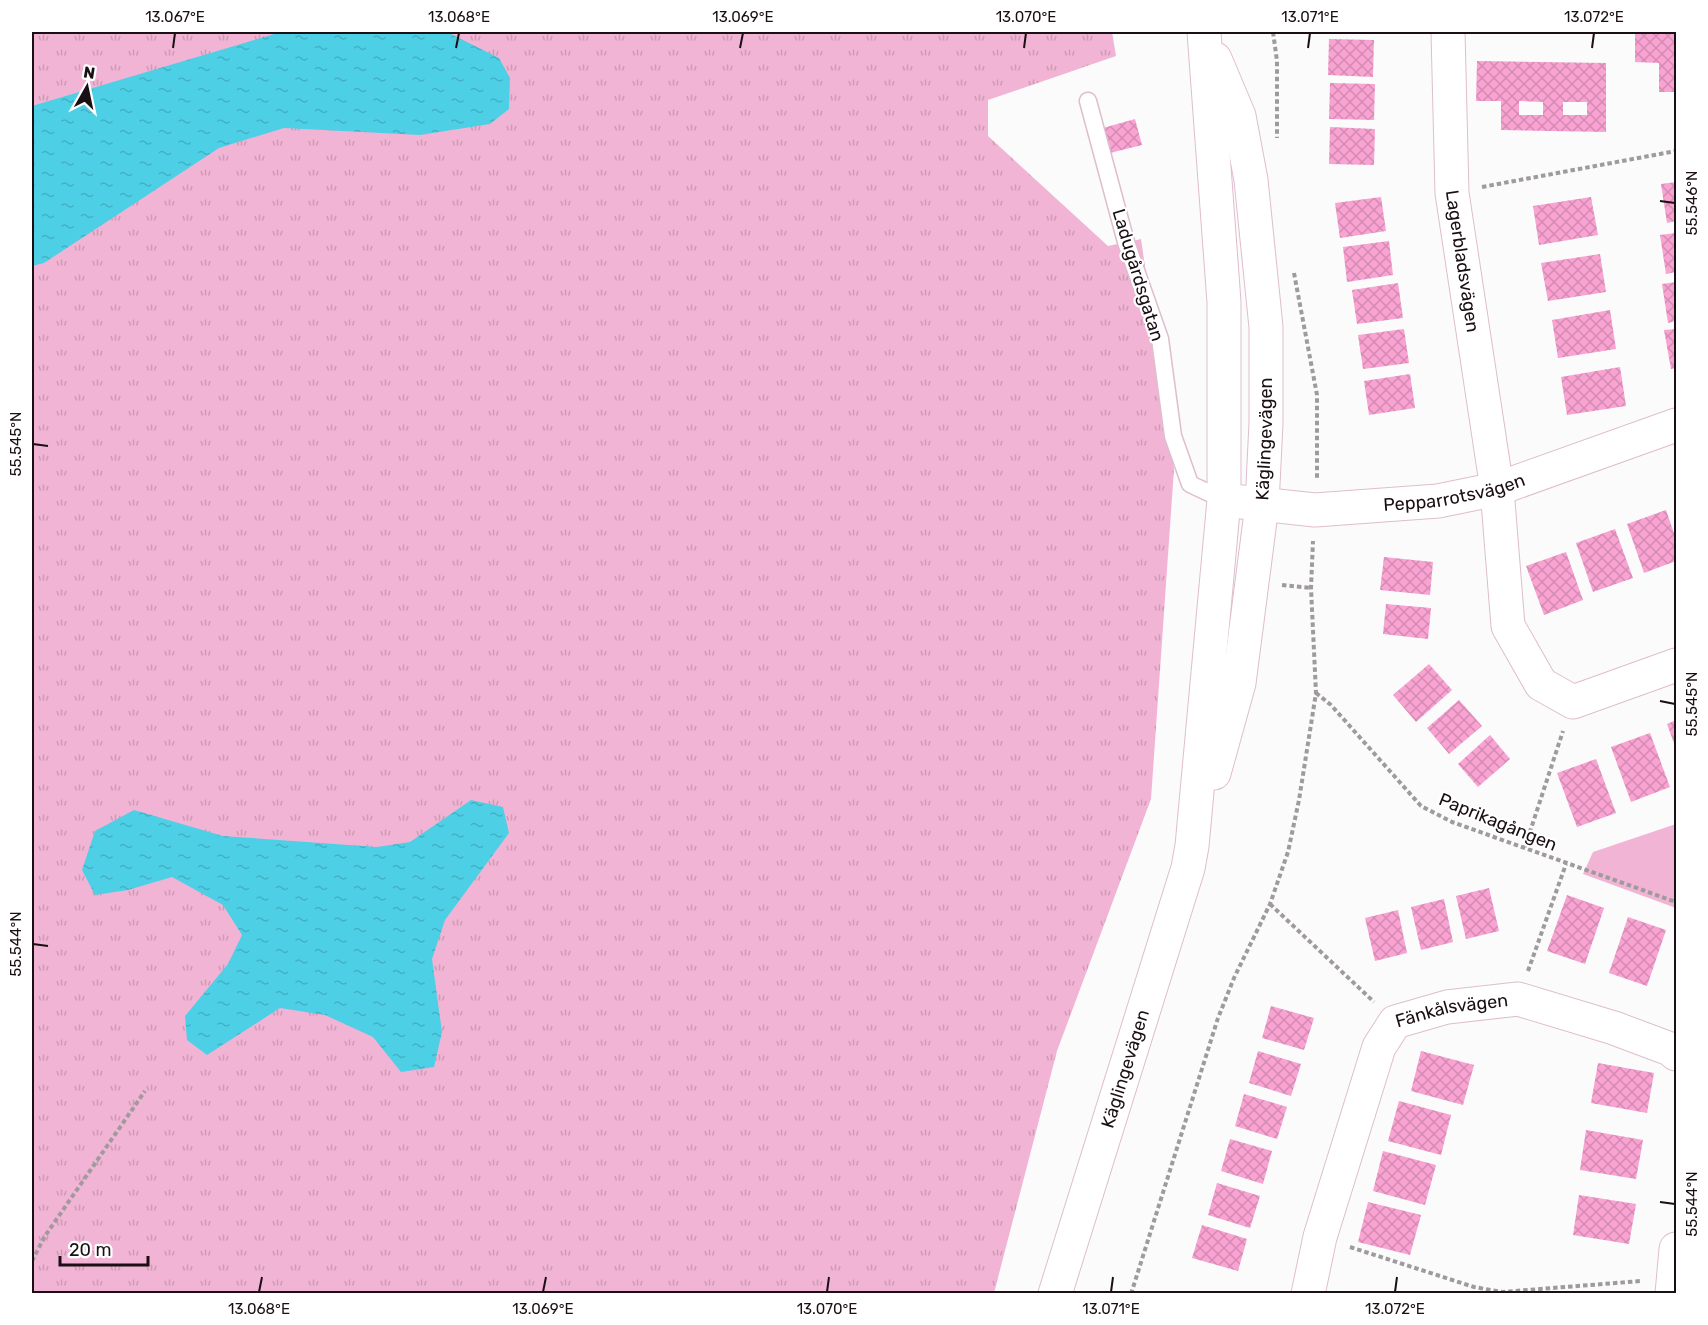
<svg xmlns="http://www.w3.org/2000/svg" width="1708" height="1325" font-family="Rubik,sans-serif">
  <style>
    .grass { fill: url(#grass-tufts) }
    .park { fill: #f2b4d4 }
    .water { fill: url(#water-ripples) }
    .building { fill: url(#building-cross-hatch); fill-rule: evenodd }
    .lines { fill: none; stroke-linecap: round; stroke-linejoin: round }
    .service-casing { stroke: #dfbdce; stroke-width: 19 }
    .minor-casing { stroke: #dfbdce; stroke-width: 35 }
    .secondary-casing { stroke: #dfbdce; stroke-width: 35 }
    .path { stroke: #9f9a9d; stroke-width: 4; stroke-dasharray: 4.5 3; stroke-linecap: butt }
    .service { stroke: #fff; stroke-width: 16 }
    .minor { stroke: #fff; stroke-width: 33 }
    .secondary { stroke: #fff; stroke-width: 33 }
    .ticks { fill: none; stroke: #1a0f15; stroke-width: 2 }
    .labels { text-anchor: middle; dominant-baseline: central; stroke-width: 4.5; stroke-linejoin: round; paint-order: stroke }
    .street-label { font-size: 18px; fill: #1a0f15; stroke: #fff }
    .neatline { fill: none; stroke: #1a0f15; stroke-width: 2 }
    .ticks-label { font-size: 15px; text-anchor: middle; fill: #1a0f15 }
  </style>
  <defs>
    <pattern id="grass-tufts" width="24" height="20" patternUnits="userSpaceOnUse" patternTransform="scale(1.5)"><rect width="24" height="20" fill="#f2b4d4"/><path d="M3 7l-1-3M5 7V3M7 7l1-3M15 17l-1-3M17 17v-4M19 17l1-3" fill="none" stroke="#cf9ab5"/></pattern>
    <pattern id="water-ripples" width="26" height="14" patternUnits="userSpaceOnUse" patternTransform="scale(1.5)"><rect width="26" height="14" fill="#4dcfe6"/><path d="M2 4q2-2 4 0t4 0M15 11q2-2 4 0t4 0" fill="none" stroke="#43b1c4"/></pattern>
    <pattern id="building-cross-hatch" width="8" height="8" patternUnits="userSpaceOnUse" patternTransform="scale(1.5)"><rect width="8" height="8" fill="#f8a3d1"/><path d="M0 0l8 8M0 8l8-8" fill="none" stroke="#d48bb3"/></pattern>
  </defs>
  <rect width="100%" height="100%" fill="#fbfbfb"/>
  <!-- grass -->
  <polygon class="grass" points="32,32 1112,32 1116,56 988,100 988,136 1108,246 1141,239 1174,469 1151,799 1057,1051 994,1293 32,1293"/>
  <!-- park -->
  <polygon class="park" points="1676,824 1676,908 1583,874 1593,852"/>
  <!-- water -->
  <g class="water">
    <polygon points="281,32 447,32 499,58 510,78 509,109 490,124 420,135 284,128 219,148 44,263 32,266 32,106"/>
    <polygon points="471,800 503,807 509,833 445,920 432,959 442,1032 434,1067 401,1072 373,1037 325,1015 280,1008 207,1055 187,1040 185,1016 228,964 242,935 223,905 172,877 128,890 95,895 82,870 95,831 134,810 223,836 377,847 410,842"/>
  </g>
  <!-- building -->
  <g class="building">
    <polygon points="1635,32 1676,32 1676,92 1659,92 1659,63 1635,62"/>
    <polygon points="1329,39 1374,40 1373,77 1328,75"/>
    <path d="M1477 61 1606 63V132L1501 130V101H1476ZM1519 101 1543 102V115H1519ZM1563 102H1587V115H1563Z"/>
    <polygon points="1330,83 1375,84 1374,120 1329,119"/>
    <polygon points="1135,119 1142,145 1110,153 1103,128"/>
    <polygon points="1330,127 1375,129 1374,165 1329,164"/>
    <polygon points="1676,182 1676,221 1667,223 1661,184"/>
    <polygon points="1381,197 1386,231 1340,238 1335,203"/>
    <polygon points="1591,197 1598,235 1539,245 1533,206"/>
    <polygon points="1676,233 1676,272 1666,274 1660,235"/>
    <polygon points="1389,241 1393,275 1347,282 1343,247"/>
    <polygon points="1600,254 1606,292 1548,301 1541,263"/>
    <polygon points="1676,282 1676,321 1668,323 1662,284"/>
    <polygon points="1398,283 1403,318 1357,324 1352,290"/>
    <polygon points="1610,310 1616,349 1558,358 1552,320"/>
    <polygon points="1404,329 1409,363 1363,369 1358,335"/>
    <polygon points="1676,329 1676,368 1671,369 1664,330"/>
    <polygon points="1620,367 1626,406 1567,415 1561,377"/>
    <polygon points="1410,374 1415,408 1369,415 1364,381"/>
    <polygon points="1666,510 1676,539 1676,561 1644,573 1627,524"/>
    <polygon points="1615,529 1633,578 1593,592 1576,543"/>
    <polygon points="1566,552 1583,600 1544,615 1526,566"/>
    <polygon points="1384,557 1433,562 1430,595 1380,590"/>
    <polygon points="1386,604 1431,608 1428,639 1383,634"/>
    <polygon points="1429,664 1452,690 1416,722 1393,695"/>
    <polygon points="1459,700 1482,726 1449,754 1427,728"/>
    <polygon points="1676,720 1676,749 1667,724"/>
    <polygon points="1650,733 1670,787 1631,802 1611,747"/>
    <polygon points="1490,735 1510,759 1478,787 1458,764"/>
    <polygon points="1596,759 1616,813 1577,827 1557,773"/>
    <polygon points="1489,888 1499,931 1466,939 1456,896"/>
    <polygon points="1567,895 1604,908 1585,964 1547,951"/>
    <polygon points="1444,899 1453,942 1421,950 1411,907"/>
    <polygon points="1398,910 1407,953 1375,961 1365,918"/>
    <polygon points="1628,917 1666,930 1647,986 1609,973"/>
    <polygon points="1271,1006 1314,1018 1304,1050 1262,1038"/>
    <polygon points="1258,1051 1301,1064 1291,1096 1249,1083"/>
    <polygon points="1421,1051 1474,1065 1463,1105 1411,1091"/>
    <polygon points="1598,1063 1654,1073 1647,1113 1591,1103"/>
    <polygon points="1244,1094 1287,1107 1277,1139 1235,1126"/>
    <polygon points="1399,1101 1451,1115 1441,1155 1388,1141"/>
    <polygon points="1586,1130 1643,1140 1636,1179 1580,1170"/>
    <polygon points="1230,1139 1272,1151 1263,1184 1221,1171"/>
    <polygon points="1383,1151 1436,1165 1425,1205 1373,1191"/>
    <polygon points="1217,1183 1260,1196 1250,1228 1208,1215"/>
    <polygon points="1579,1195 1636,1204 1629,1244 1573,1235"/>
    <polygon points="1368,1202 1421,1215 1410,1255 1358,1242"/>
    <polygon points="1202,1225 1247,1239 1238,1271 1192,1258"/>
  </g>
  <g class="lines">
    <!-- service casing -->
    <g class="service-casing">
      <polyline id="service" points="1088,101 1126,242 1160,339 1173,436 1190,484 1224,500"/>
    </g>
    <!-- minor casing -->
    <g class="minor-casing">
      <g id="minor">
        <path id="s1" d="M1448 32 1452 193 1497 489 1508 626 1541 684 1573 702 1676 665"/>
        <path id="s2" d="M1224 500 1315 510 1438 501 1497 489 1676 425"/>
        <path id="s3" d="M1308 1294 1320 1237 1379 1047 1395 1022 1447 1007 1518 999 1614 1028 1670 1049 1676 1054"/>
        <polyline points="1672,1294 1676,1249"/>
      </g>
    </g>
    <!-- secondary casing -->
    <g class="secondary-casing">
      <g id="secondary">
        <path id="s4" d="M1214 773 1239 683 1262 505 1266 423V327L1251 180 1239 116 1215 59"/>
        <path id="s5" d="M1055 1294 1188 868 1192 846 1224 500V302L1204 32"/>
      </g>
    </g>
    <!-- path -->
    <g class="path">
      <polyline points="1273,32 1277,61 1277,138"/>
      <polyline points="1482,187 1676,151"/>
      <polyline points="1294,273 1317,395 1317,480"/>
      <polyline points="1282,585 1311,588"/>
      <polyline points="1316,693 1331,705 1421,806 1452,822 1676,902"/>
      <polyline points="1525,847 1563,731"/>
      <polyline points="1270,904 1374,1002"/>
      <polyline points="1528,971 1566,864"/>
      <polyline points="1350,1247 1474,1287 1502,1292 1641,1281"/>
      <polyline points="32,1261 45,1236 145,1091"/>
      <polyline points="1131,1294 1218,1018 1234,978 1270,904 1288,852 1299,800 1316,693 1311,588 1313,541"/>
    </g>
    <!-- service -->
    <use href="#service" class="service"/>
    <!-- minor -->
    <use href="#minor" class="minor"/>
    <!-- secondary -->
    <use href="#secondary" class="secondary"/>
  </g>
  <!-- ticks -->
  <path class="ticks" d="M173 48 175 33M456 48 459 33M740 48 743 33M1024 48 1026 33M1308 48 1310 33M1592 48 1594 33M1660 201 1675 203M33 444 48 446M1660 701 1675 704M33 944 48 946M1660 1202 1675 1204M259 1292 262 1277M543 1292 546 1277M827 1292 829 1277M1111 1292 1113 1277M1395 1292 1397 1277"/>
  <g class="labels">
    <!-- street labels -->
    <g class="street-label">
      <text stroke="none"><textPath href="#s1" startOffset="230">Lagerbladsvägen</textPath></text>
      <text transform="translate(1138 275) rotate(73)">Ladugårdsgatan</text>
      <text stroke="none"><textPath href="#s4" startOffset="339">Käglingevägen</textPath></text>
      <text stroke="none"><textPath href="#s2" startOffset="232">Pepparrotsvägen</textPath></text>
      <text transform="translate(1498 822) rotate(22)">Paprikagången</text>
      <text stroke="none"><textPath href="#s3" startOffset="345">Fänkålsvägen</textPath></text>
      <text stroke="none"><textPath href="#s5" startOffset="236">Käglingevägen</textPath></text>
    </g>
  </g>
  <!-- border -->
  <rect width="1708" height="1325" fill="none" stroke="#ffffff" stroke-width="66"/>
  <!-- north arrow -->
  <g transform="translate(87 87) rotate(9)" stroke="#ffffff" stroke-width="4.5" paint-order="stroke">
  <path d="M0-4.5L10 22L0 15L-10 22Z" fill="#1a0f15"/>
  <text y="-9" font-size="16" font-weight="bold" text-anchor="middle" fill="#1a0f15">N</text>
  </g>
  <!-- scale -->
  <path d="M60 1256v9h88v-9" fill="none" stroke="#1a0f15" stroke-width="3"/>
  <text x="69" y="1256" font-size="18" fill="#1a0f15" stroke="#ffffff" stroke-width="4.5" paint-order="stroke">20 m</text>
  <rect x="33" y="33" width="1642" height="1259" class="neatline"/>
  <g class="ticks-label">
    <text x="175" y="22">13.067°E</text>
    <text x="459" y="22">13.068°E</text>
    <text x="743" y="22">13.069°E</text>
    <text x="1026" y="22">13.070°E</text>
    <text x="1310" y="22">13.071°E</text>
    <text x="1594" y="22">13.072°E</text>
    <text transform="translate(1692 203) rotate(-90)" y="5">55.546°N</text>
    <text transform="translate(16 444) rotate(-90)" y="5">55.545°N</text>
    <text transform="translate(1692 704) rotate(-90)" y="5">55.545°N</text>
    <text transform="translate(16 944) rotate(-90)" y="5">55.544°N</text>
    <text transform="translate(1692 1204) rotate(-90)" y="5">55.544°N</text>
    <text x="259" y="1314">13.068°E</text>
    <text x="543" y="1314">13.069°E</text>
    <text x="827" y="1314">13.070°E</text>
    <text x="1111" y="1314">13.071°E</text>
    <text x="1395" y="1314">13.072°E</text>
  </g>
</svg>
